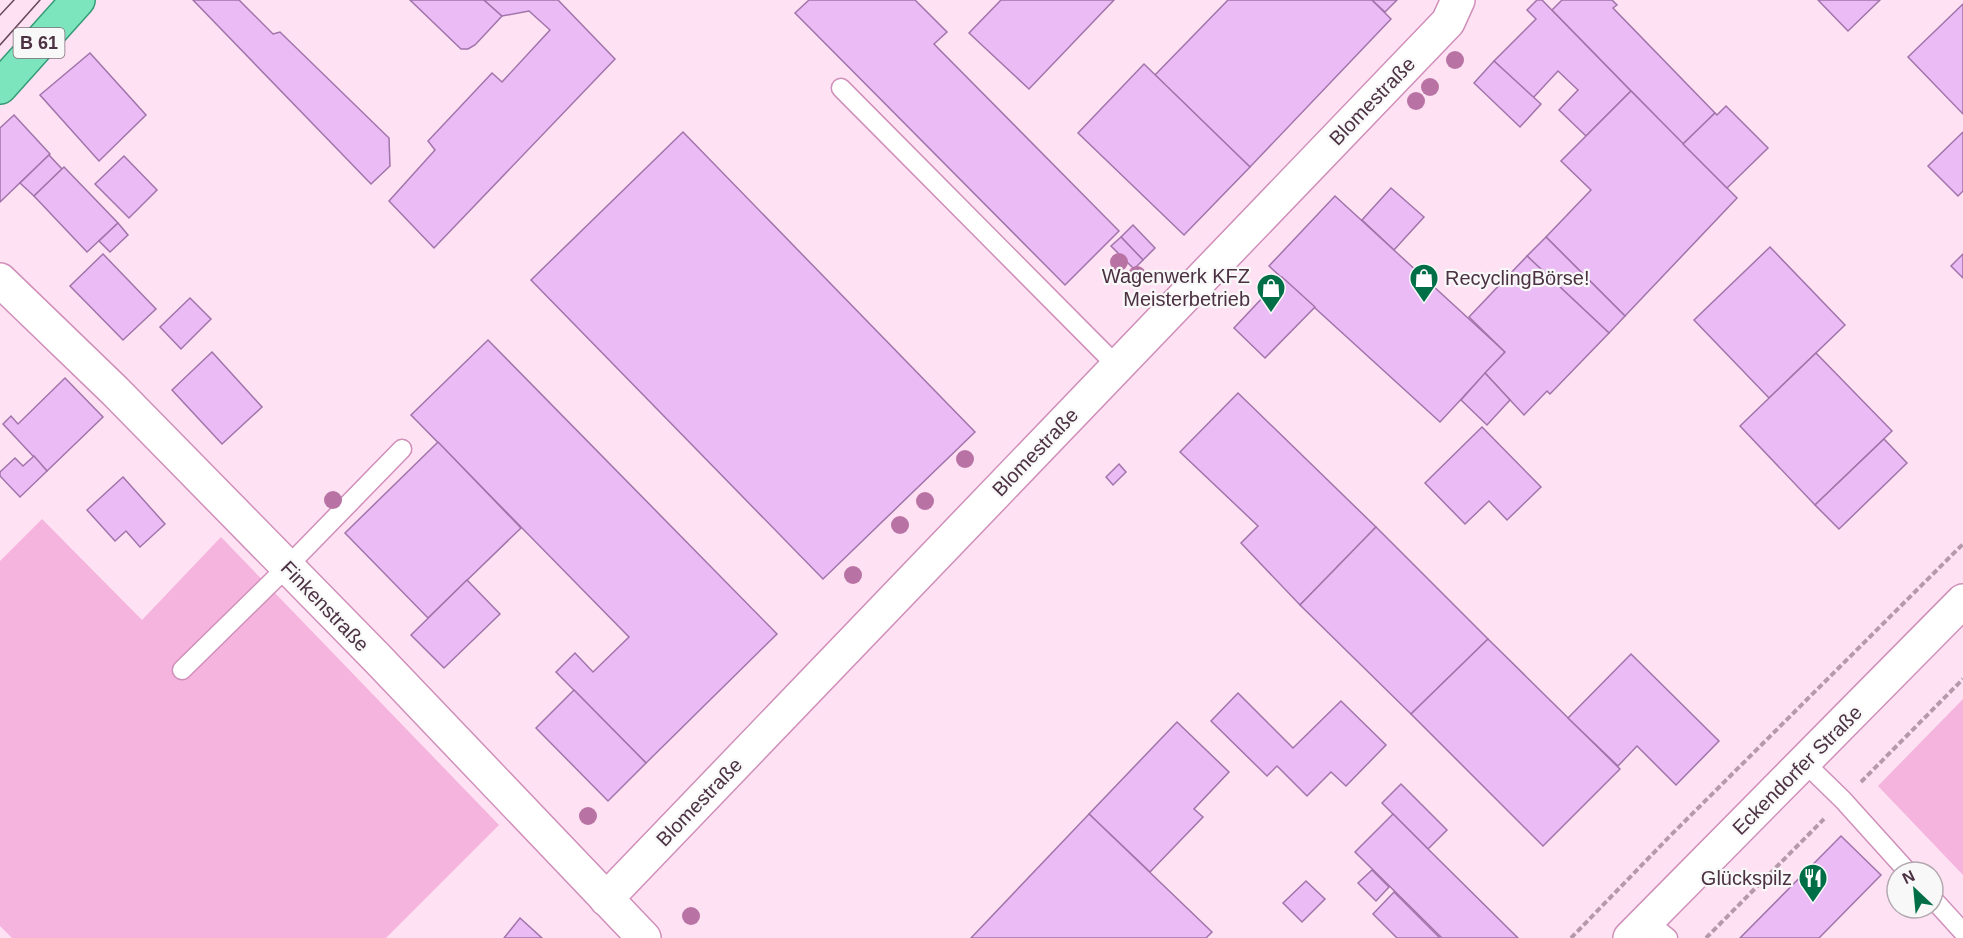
<svg xmlns="http://www.w3.org/2000/svg" width="1963" height="938" font-family="Helvetica,sans-serif">
  <style>
    .green { fill: #f4b4dd }
    .building { fill: #ebbbf5; stroke: #a174aa; stroke-width: 1.5 }
    .lines { fill: none; stroke-linecap: round; stroke-linejoin: round }
    .lane-casing { stroke: #d08fb9; stroke-width: 21 }
    .street-casing { stroke: #d08fb9; stroke-width: 36 }
    .secondary-casing { stroke: #d08fb9; stroke-width: 36 }
    .primary-casing { stroke: #349b76; stroke-width: 36 }
    .path { stroke: #b59aab; stroke-width: 4; stroke-dasharray: 6 3; stroke-linecap: butt }
    .lane { stroke: #fff; stroke-width: 18 }
    .street { stroke: #fff; stroke-width: 33 }
    .secondary { stroke: #fff; stroke-width: 33 }
    .primary { stroke: #7de5bd; stroke-width: 33 }
    .tram { stroke: #65495b; stroke-width: 1.5 }
    .tree { fill: #b873a4 }
    .labels { text-anchor: middle; dominant-baseline: central; stroke-width: 4.5; stroke-linejoin: round; paint-order: stroke }
    .shield { fill: #f8f8f8; stroke: #806d79; stroke-width: 1.5 }
    .shield-label { font-size: 18px; font-weight: bold; fill: #4c3143 }
    .street-label { font-size: 20px; fill: #4c3143; stroke: #f8f8f8 }
    .poi-label { font-size: 20px; fill: #4c3143; stroke: #f8f8f8; text-anchor: end }
  </style>
  <rect width="100%" height="100%" fill="#fee2f3"/>
  <!-- green -->
  <g class="green">
    <polygon points="42,519 142,620 221,537 499,825 386,938 12,938 0,926 0,561"/>
    <polygon points="1963,699 1963,875 1878,786"/>
  </g>
  <!-- building -->
  <g class="building">
    <polygon points="193,0 239,0 273,34 280,32 389,138 390,166 371,184"/>
    <polygon points="410,0 484,0 502,16 475,45 468,49 461,49"/>
    <polygon points="484,0 558,0 615,59 434,248 389,201 435,150 428,141 492,73 502,82 550,30 529,11 502,16"/>
    <polygon points="809,0 915,0 947,32 934,44 1119,231 1065,285 795,13"/>
    <polygon points="1001,0 1114,0 1029,89 969,33"/>
    <polygon points="1228,0 1372,0 1391,19 1250,167 1155,75"/>
    <polygon points="1372,0 1397,0 1385,12"/>
    <polygon points="1537,0 1542,0 1631,91 1586,136 1559,110 1578,90 1558,71 1533,98 1494,61 1536,19 1527,10"/>
    <polygon points="1562,0 1612,0 1617,5 1613,8 1715,113 1683,144 1552,10"/>
    <polygon points="1818,0 1880,0 1848,31"/>
    <polygon points="1963,4 1963,114 1908,57"/>
    <polygon points="90,53 146,115 99,161 40,95"/>
    <polygon points="1494,61 1541,104 1520,127 1474,83"/>
    <polygon points="1144,64 1250,167 1184,235 1078,133"/>
    <polygon points="1631,91 1737,198 1625,316 1546,237 1591,190 1561,161"/>
    <polygon points="1726,106 1768,148 1727,188 1683,144 1715,113 1717,115"/>
    <polygon points="14,115 50,154 0,202 0,128"/>
    <polygon points="683,132 975,432 823,579 531,280"/>
    <polygon points="1963,132 1963,191 1958,196 1928,166"/>
    <polygon points="49,155 62,169 34,196 20,183"/>
    <polygon points="124,156 157,190 129,218 95,184"/>
    <polygon points="64,167 118,223 87,252 34,196"/>
    <polygon points="1391,188 1424,217 1394,250 1362,220"/>
    <polygon points="1335,196 1505,352 1440,422 1269,266"/>
    <polygon points="118,223 128,235 110,252 99,241"/>
    <polygon points="1133,225 1155,248 1143,260 1121,237"/>
    <polygon points="1121,237 1143,260 1134,269 1111,246"/>
    <polygon points="1546,237 1625,316 1609,333 1527,256"/>
    <polygon points="1770,247 1845,325 1769,398 1694,320"/>
    <polygon points="103,254 156,309 123,340 70,286"/>
    <polygon points="1963,254 1963,278 1951,266"/>
    <polygon points="1527,256 1609,333 1550,394 1547,391 1524,415 1485,373 1505,352 1469,317"/>
    <polygon points="1282,277 1315,307 1265,358 1234,328"/>
    <polygon points="190,298 211,319 181,349 160,327"/>
    <polygon points="488,340 777,634 646,763 556,672 575,653 593,672 629,637 411,415"/>
    <polygon points="212,352 262,407 222,444 172,390"/>
    <polygon points="1816,353 1892,431 1815,505 1740,426"/>
    <polygon points="1485,373 1510,400 1487,425 1461,400"/>
    <polygon points="65,378 103,417 47,471 3,424 11,416 18,424"/>
    <polygon points="1238,393 1376,527 1300,605 1241,543 1258,526 1180,452"/>
    <polygon points="1482,427 1541,487 1507,520 1489,501 1465,524 1425,483"/>
    <polygon points="1884,439 1907,463 1839,529 1815,505"/>
    <polygon points="438,442 521,528 428,618 345,533"/>
    <polygon points="34,456 47,471 20,497 0,476 0,472 15,458 23,466"/>
    <polygon points="1119,464 1126,472 1113,485 1106,477"/>
    <polygon points="123,477 165,524 140,547 126,531 115,541 87,510"/>
    <polygon points="1376,527 1488,639 1411,714 1300,605"/>
    <polygon points="467,580 500,614 444,668 411,635"/>
    <polygon points="1488,639 1620,769 1543,846 1411,714"/>
    <polygon points="1631,654 1719,741 1676,785 1637,746 1618,766 1568,718"/>
    <polygon points="574,690 646,763 608,801 536,728"/>
    <polygon points="1238,693 1293,748 1341,701 1386,745 1346,786 1331,772 1307,796 1277,766 1267,776 1211,721"/>
    <polygon points="1177,722 1229,772 1194,809 1203,817 1150,872 1089,814"/>
    <polygon points="1401,784 1447,830 1428,849 1382,803"/>
    <polygon points="1089,814 1212,932 1206,938 971,938"/>
    <polygon points="1393,814 1428,849 1518,938 1442,938 1355,852"/>
    <polygon points="1841,836 1881,875 1819,938 1740,938"/>
    <polygon points="1372,870 1389,887 1376,901 1358,883"/>
    <polygon points="1306,881 1325,899 1302,922 1283,903"/>
    <polygon points="1394,892 1440,938 1397,938 1373,914"/>
    <polygon points="520,918 542,938 504,938"/>
  </g>
  <g class="lines">
    <!-- lane casing -->
    <g class="lane-casing">
      <g id="lane">
        <polyline points="841,88 1117,366"/>
        <polyline points="182,670 287,567 402,449"/>
        <polyline points="1804,762 1843,800 1908,872"/>
        <polyline points="1933,899 1963,932"/>
        <polyline points="1647,921 1668,938"/>
      </g>
    </g>
    <!-- street casing -->
    <g class="street-casing">
      <g id="street">
        <polyline points="0,280 115,391 377,658 644,938"/>
        <polyline points="606,899 1448,22 1458,0"/>
      </g>
    </g>
    <!-- secondary casing -->
    <g class="secondary-casing">
      <polyline id="secondary" points="1630,938 1963,601"/>
    </g>
    <!-- primary casing -->
    <g class="primary-casing">
      <polyline id="primary" points="0,87 78,0"/>
    </g>
    <!-- path -->
    <g class="path">
      <polyline points="1861,782 1963,679"/>
      <polyline points="1571,938 1670,836 1963,544"/>
      <polyline points="1706,938 1824,819"/>
    </g>
    <!-- lane -->
    <use href="#lane" class="lane"/>
    <!-- street -->
    <use href="#street" class="street"/>
    <!-- secondary -->
    <use href="#secondary" class="secondary"/>
    <!-- primary -->
    <use href="#primary" class="primary"/>
    <!-- tram -->
    <g class="tram">
      <polyline points="0,15 14,0"/>
      <polyline points="0,45 40,0"/>
    </g>
  </g>
  <!-- trees -->
  <g class="tree">
    <circle cx="1455" cy="60" r="9"/>
    <circle cx="1430" cy="87" r="9"/>
    <circle cx="1416" cy="101" r="9"/>
    <circle cx="1119" cy="262" r="9"/>
    <circle cx="1137" cy="275" r="9"/>
    <circle cx="965" cy="459" r="9"/>
    <circle cx="333" cy="500" r="9"/>
    <circle cx="925" cy="501" r="9"/>
    <circle cx="900" cy="525" r="9"/>
    <circle cx="853" cy="575" r="9"/>
    <circle cx="588" cy="816" r="9"/>
    <circle cx="691" cy="916" r="9"/>
  </g>
  <!-- icons -->
  <defs>
    <g id="shop-pin" transform="scale(1.5)"><path d="M0 17L-7.5 6A9.5 9.5 0 1 1 7.5 6Z" fill="#006f48" stroke="#f8f8f8"/><path d="M-5-2.5h2.3a2.7 3.5 0 0 1 5.4 0H5L5.5 6h-11ZM-1.5-2.5h3a1.5 2.3 0 0 0-3 0Z" fill="#fff"/></g>
    <g id="restaurant-pin" transform="scale(1.5)"><path d="M0 17L-7.5 6A9.5 9.5 0 1 1 7.5 6Z" fill="#006f48" stroke="#f8f8f8"/><path d="M-5-6h1v4h1v-4h1v4h1v-4h1v5L-1.5 .5V6h-2V.5L-5-1ZM5-6V6H3V1.5H1.5Q1.5-4 5-6Z" fill="#fff"/></g>
  </defs>
  <g fill-rule="evenodd">
    <use href="#shop-pin" x="1424" y="278"/>
    <use href="#shop-pin" x="1271" y="288"/>
    <use href="#restaurant-pin" x="1813" y="878"/>
  </g>
  <g class="labels">
    <!-- shield labels -->
    <rect class="shield" x="13.5" y="28" width="51" height="30" rx="4.5"/>
    <g class="shield-label">
      <text x="39" y="43">B 61</text>
    </g>
    <!-- street labels -->
    <g class="street-label">
      <text transform="translate(1372 101) rotate(-46)">Blomestraße</text>
      <text transform="translate(1035 452) rotate(-46)">Blomestraße</text>
      <text transform="translate(325 606) rotate(46)">Finkenstraße</text>
      <text transform="translate(1797 770) rotate(-45)">Eckendorfer Straße</text>
      <text transform="translate(699 802) rotate(-46)">Blomestraße</text>
    </g>
    <!-- poi labels -->
    <g class="poi-label">
      <text x="1250" y="276">Wagenwerk KFZ<tspan x="1250" dy="23">Meisterbetrieb</tspan></text>
      <text x="1445" y="278" text-anchor="start">RecyclingBörse!</text>
      <text x="1792" y="878">Glückspilz</text>
    </g>
  </g>
  <!-- north arrow -->
  <g transform="translate(1915 890) rotate(334)"><circle r="28" fill="#f8f8f8" stroke="#b3a8b0" stroke-width="1.5"/>
  <path d="M0-4.5L10 22L0 15L-10 22Z" fill="#006f48"/>
  <text y="-9" font-size="16" font-weight="bold" text-anchor="middle" fill="#4c3143">N</text>
  </g>
</svg>
